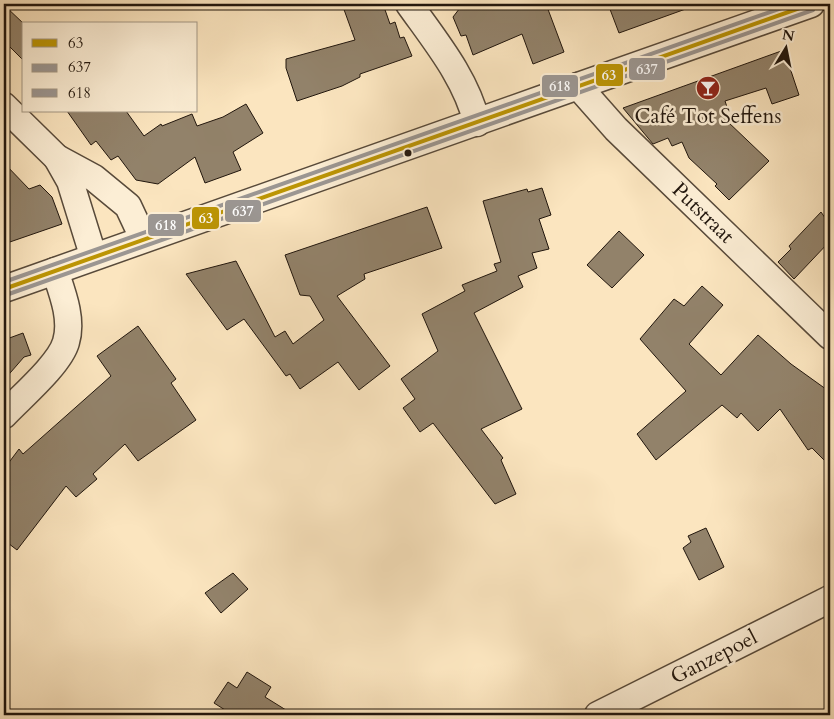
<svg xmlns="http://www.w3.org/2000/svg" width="834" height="719" font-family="Cardo,serif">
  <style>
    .building { fill: #92826a; stroke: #21160d }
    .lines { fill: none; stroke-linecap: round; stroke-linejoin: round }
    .minor-casing { stroke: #584a3a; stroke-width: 29 }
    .minor { stroke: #fceed5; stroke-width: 26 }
    .bus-1-casing { stroke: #fceed5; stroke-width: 8 }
    .bus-2-casing { stroke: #fceed5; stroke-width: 8 }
    .bus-3-casing { stroke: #fceed5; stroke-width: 8 }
    .bus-1 { stroke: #bc9504; stroke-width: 4 }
    .bus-2 { stroke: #9b9692; stroke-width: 4 }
    .bus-3 { stroke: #9b9692; stroke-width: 4 }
    .bus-dot { fill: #21160d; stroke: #fceed5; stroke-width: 2 }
    .labels { text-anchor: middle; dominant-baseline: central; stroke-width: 5; stroke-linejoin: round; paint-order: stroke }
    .poi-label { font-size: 21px; fill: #21160d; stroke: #fceed5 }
    .street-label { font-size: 21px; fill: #21160d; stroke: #fceed5 }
    .line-badge { stroke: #fceed5; stroke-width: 2 }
    .badge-label { font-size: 14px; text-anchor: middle; font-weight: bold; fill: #fff }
  </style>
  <rect width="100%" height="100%" fill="#fbe5bf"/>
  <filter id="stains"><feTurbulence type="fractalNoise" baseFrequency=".004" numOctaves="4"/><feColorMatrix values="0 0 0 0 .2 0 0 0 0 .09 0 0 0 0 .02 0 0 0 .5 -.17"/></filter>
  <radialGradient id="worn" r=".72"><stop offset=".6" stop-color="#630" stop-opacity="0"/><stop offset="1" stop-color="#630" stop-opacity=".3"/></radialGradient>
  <!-- building -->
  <g class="building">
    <polygon points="342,4 383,4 390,24 395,22 400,38 404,37 412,56 360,74 360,77 342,86 297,101 286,68 286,59 355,40"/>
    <polygon points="463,4 546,4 564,52 533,64 522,34 473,55 466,35 461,36 453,17"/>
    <polygon points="608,4 693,4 694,6 619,33"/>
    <polygon points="4,5 24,24 24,61 4,41"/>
    <polygon points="784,50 799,95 772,104 766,88 725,101 731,119 727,121 769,161 729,200 715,186 717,184 689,158 682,142 672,146 668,138 653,144 623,108"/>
    <polygon points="246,104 263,133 233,152 241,170 205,183 195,157 158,184 136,180 118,156 111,160 96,141 91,145 67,111 126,111 144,136 161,124 162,126 192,114 197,126 223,117"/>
    <polygon points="4,163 29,189 40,185 52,197 62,224 4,244"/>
    <polygon points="542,188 551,215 539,219 549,249 532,253 537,268 518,276 523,287 474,313 522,409 481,429 503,458 501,460 516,494 495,504 433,423 420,432 403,408 415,399 401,379 438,351 422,314 465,291 462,285 497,271 494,264 501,262 483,201 527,189 528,192"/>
    <polygon points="427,207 442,248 364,274 365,279 337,296 390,366 359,390 338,362 300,389 290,374 286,376 244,319 227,330 186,274 236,261 275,337 285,331 293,344 324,320 310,296 300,295 285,255"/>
    <polygon points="821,212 830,225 830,241 794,279 778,262 791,249 789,246"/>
    <polygon points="619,231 644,255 612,288 587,265"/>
    <polygon points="702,286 723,305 689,344 721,375 758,335 791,364 830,392 830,466 812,448 808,450 780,409 758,431 741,413 737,418 722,405 656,460 637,434 686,391 640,339 674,299 684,306"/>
    <polygon points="138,326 176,379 171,383 196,420 138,461 125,444 93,474 97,479 76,497 66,486 17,550 4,540 4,469 19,449 23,454 111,376 97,356"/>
    <polygon points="23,333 31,355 24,357 4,380 4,340"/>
    <polygon points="706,528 724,567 699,580 683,548 691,542 688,536"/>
    <polygon points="233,573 248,589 221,613 205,593"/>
    <polygon points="247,672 271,687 265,697 294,715 233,715 214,703 228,682 237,688"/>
  </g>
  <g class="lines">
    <!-- minor casing -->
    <g class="minor-casing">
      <g id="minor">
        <path d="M409 4C436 42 466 78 477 123"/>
        <polyline points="578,86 616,129 830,336"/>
        <polyline points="4,106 57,158 94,178 128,206 143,238"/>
        <polyline points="57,158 70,181 93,255"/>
        <path d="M4 289C273 193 542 99 811 4"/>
        <path d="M4 415C21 397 60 364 66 342 73 319 62 292 55 271"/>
        <polyline points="598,715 830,599"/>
      </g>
    </g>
    <!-- minor -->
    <use href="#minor" class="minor"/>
    <!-- bus-1 casing -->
    <g class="bus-1-casing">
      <polyline id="bus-1" points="4,289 811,4"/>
    </g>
    <!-- bus-2 casing -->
    <g class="bus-2-casing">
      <polyline id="bus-2" points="6,295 813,10"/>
    </g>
    <!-- bus-3 casing -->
    <g class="bus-3-casing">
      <polyline id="bus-3" points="4,282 793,4"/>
    </g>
    <!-- bus-1 -->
    <use href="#bus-1" class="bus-1"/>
    <!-- bus-2 -->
    <use href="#bus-2" class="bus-2"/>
    <!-- bus-3 -->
    <use href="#bus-3" class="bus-3"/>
  </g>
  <!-- icons -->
  <defs>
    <g id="bar-disc" transform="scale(1.25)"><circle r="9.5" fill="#8f2418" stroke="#fceed5"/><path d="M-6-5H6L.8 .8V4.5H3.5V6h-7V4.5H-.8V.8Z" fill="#fff"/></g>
  </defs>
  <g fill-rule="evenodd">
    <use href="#bar-disc" x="708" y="88"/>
  </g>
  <!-- markers -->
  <circle class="bus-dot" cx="408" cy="153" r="4.5"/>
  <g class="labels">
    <!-- poi labels -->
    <g class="poi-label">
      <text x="708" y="116">Café Tot Seffens</text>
    </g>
    <!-- street labels -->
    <g class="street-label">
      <text transform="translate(703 213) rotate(44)">Putstraat</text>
      <text transform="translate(714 657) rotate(-27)">Ganzepoel</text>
    </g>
  </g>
  <g class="line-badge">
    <rect x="628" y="57" width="38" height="24" rx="5" fill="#9b9692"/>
    <rect x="595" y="63" width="29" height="24" rx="5" fill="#bc9504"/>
    <rect x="541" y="74" width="38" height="24" rx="5" fill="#9b9692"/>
    <rect x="224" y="199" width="38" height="24" rx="5" fill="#9b9692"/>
    <rect x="191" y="206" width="29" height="24" rx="5" fill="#bc9504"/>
    <rect x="147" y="213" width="38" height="24" rx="5" fill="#9b9692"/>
  </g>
  <g class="badge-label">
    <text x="647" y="74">637</text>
    <text x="609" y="80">63</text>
    <text x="560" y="91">618</text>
    <text x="243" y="216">637</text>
    <text x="206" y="223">63</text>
    <text x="166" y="230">618</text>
  </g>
  <!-- margin -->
  <rect width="834" height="719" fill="none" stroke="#fbe5bf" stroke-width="20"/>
  <rect x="5" y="5" width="824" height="709" fill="none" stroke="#21160d" stroke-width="2.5"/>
  <rect x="10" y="10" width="814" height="699" fill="none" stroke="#21160d"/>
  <!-- legend -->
  <rect x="22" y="22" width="175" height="90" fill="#fceed5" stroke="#a49885"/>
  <rect x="32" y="39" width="25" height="8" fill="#bc9504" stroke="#a49885"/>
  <text x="68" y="48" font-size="15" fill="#21160d">63</text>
  <rect x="32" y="64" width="25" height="8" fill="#9b9692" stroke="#a49885"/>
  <text x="68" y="72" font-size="15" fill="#21160d">637</text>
  <rect x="32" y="89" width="25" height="8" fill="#9b9692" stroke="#a49885"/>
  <text x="68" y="98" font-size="15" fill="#21160d">618</text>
  <!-- north arrow -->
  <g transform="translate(786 48) rotate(10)" stroke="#fceed5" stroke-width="4" paint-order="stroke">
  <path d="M0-4L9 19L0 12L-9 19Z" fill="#21160d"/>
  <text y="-8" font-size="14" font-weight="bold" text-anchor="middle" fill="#21160d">N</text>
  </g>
  <rect width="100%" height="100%" filter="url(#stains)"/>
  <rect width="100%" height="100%" fill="url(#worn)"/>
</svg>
